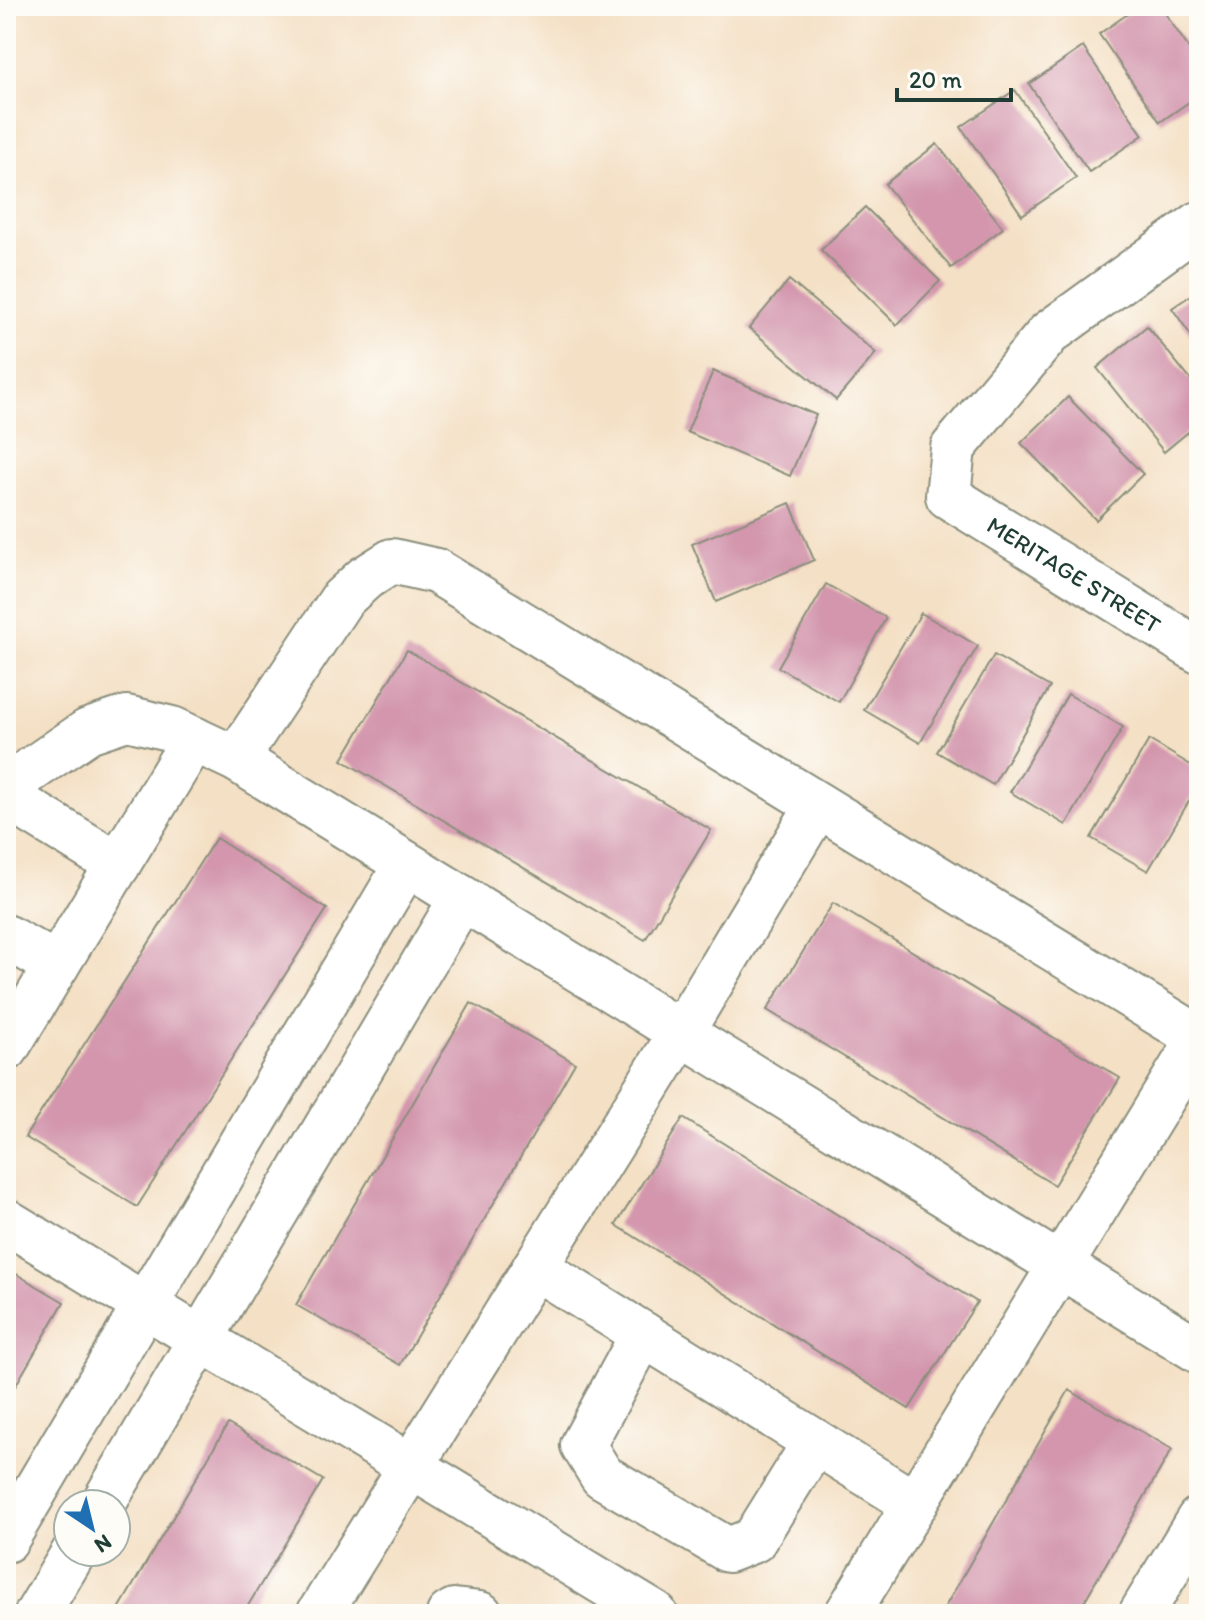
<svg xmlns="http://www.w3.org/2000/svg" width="1205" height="1620" font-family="Itim,sans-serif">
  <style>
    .building { fill: #d396ad }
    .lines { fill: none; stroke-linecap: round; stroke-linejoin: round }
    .minor-casing { stroke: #8a8e7c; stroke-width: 48 }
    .minor { stroke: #fff; stroke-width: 44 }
    .labels { text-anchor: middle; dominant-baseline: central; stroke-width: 6; stroke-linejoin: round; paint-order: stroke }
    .street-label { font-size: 24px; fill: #1f3d34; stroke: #fdfcf7 }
  </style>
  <rect width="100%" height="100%" fill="#fdfcf7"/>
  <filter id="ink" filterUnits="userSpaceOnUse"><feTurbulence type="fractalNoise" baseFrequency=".0125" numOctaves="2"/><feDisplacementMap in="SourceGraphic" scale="16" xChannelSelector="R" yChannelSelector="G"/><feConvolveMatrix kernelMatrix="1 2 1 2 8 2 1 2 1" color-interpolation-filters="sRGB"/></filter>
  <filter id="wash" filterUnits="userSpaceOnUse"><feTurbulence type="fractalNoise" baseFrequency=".006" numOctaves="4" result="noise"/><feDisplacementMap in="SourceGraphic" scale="32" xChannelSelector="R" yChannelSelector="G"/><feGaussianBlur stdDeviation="1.8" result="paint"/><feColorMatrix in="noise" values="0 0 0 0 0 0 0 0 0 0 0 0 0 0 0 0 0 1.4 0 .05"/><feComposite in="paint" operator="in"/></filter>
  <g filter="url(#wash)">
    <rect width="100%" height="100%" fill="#f4e0c5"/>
    <g id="blocks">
      <!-- building -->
      <g class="building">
        <polygon points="1139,6 1160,6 1199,63 1199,95 1160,122 1099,34"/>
        <polygon points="1083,47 1143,135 1089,172 1029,84"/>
        <polygon points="1015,90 1076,178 1022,215 961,127"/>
        <polygon points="937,144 1003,228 951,268 885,184"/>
        <polygon points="865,207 940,281 897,325 821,250"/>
        <polygon points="789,280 876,353 836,400 749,328"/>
        <polygon points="1199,290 1199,347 1172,308"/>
        <polygon points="1147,326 1199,390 1199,423 1164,452 1097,368"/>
        <polygon points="713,371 816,415 790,476 687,432"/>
        <polygon points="1068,397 1143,474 1096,520 1021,443"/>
        <polygon points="790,503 814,560 716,602 692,544"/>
        <polygon points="826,584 886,618 839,702 778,667"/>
        <polygon points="921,613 978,646 920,743 864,710"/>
        <polygon points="407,650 711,830 645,940 342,760"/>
        <polygon points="994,655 1050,687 993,785 937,752"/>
        <polygon points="1068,694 1123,727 1066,825 1010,792"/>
        <polygon points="1149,740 1199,770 1199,784 1148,871 1091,838"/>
        <polygon points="216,838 327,909 137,1207 25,1137"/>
        <polygon points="833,903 1120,1078 1054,1185 767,1010"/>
        <polygon points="471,1003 575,1063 400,1365 296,1305"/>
        <polygon points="683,1118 977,1302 909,1409 616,1225"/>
        <polygon points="6,1268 64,1302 6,1402"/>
        <polygon points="1069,1390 1172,1449 1077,1614 941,1614"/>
        <polygon points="228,1424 323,1480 243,1614 116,1614"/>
      </g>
    </g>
  </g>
  <g filter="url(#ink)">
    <use href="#blocks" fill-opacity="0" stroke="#8a8e7c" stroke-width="2"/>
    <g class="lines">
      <!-- minor casing -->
      <g class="minor-casing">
        <g id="minor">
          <path id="s1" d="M1199 224 1049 333 953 448 948 496 1199 651"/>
          <polyline points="236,759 342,599 365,578 392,561 436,571 1199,1038"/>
          <polyline points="6,787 88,731 127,718 172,729 236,759 1199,1351"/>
          <polyline points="6,796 118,865"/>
          <polyline points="6,937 57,965"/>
          <polyline points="6,1049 194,739"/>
          <polyline points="6,1221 655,1614"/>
          <polyline points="535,1267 915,1504"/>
          <polyline points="643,1334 583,1445 602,1476 728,1550 754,1540 815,1442"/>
          <polyline points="103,1504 462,898"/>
          <polyline points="6,1540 406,865"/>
          <polyline points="37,1614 74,1552"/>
          <polyline points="319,1614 681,1033 818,805"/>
          <polyline points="449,1614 454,1611 480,1614"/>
          <polyline points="847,1614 1199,1039"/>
          <polyline points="1141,1614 1199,1519"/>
        </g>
      </g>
      <!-- minor -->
      <use href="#minor" class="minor"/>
    </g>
  </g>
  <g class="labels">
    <!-- street labels -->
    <g class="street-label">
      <text stroke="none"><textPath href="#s1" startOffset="532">MERITAGE STREET</textPath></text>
    </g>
  </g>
  <!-- margin -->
  <rect width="1205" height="1620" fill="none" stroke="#fdfcf7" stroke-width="32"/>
  <!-- north arrow -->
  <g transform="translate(92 1528) rotate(145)"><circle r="38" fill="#fdfcf7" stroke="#a4b0a9" stroke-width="2"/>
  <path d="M0-6L14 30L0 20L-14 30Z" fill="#1f6fb2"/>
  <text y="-12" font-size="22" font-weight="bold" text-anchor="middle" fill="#1f3d34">N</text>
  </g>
  <!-- scale -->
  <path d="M897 88v12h114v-12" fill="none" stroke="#1f3d34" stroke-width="4"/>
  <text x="909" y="88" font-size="24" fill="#1f3d34" stroke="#fdfcf7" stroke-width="6" paint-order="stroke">20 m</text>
</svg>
